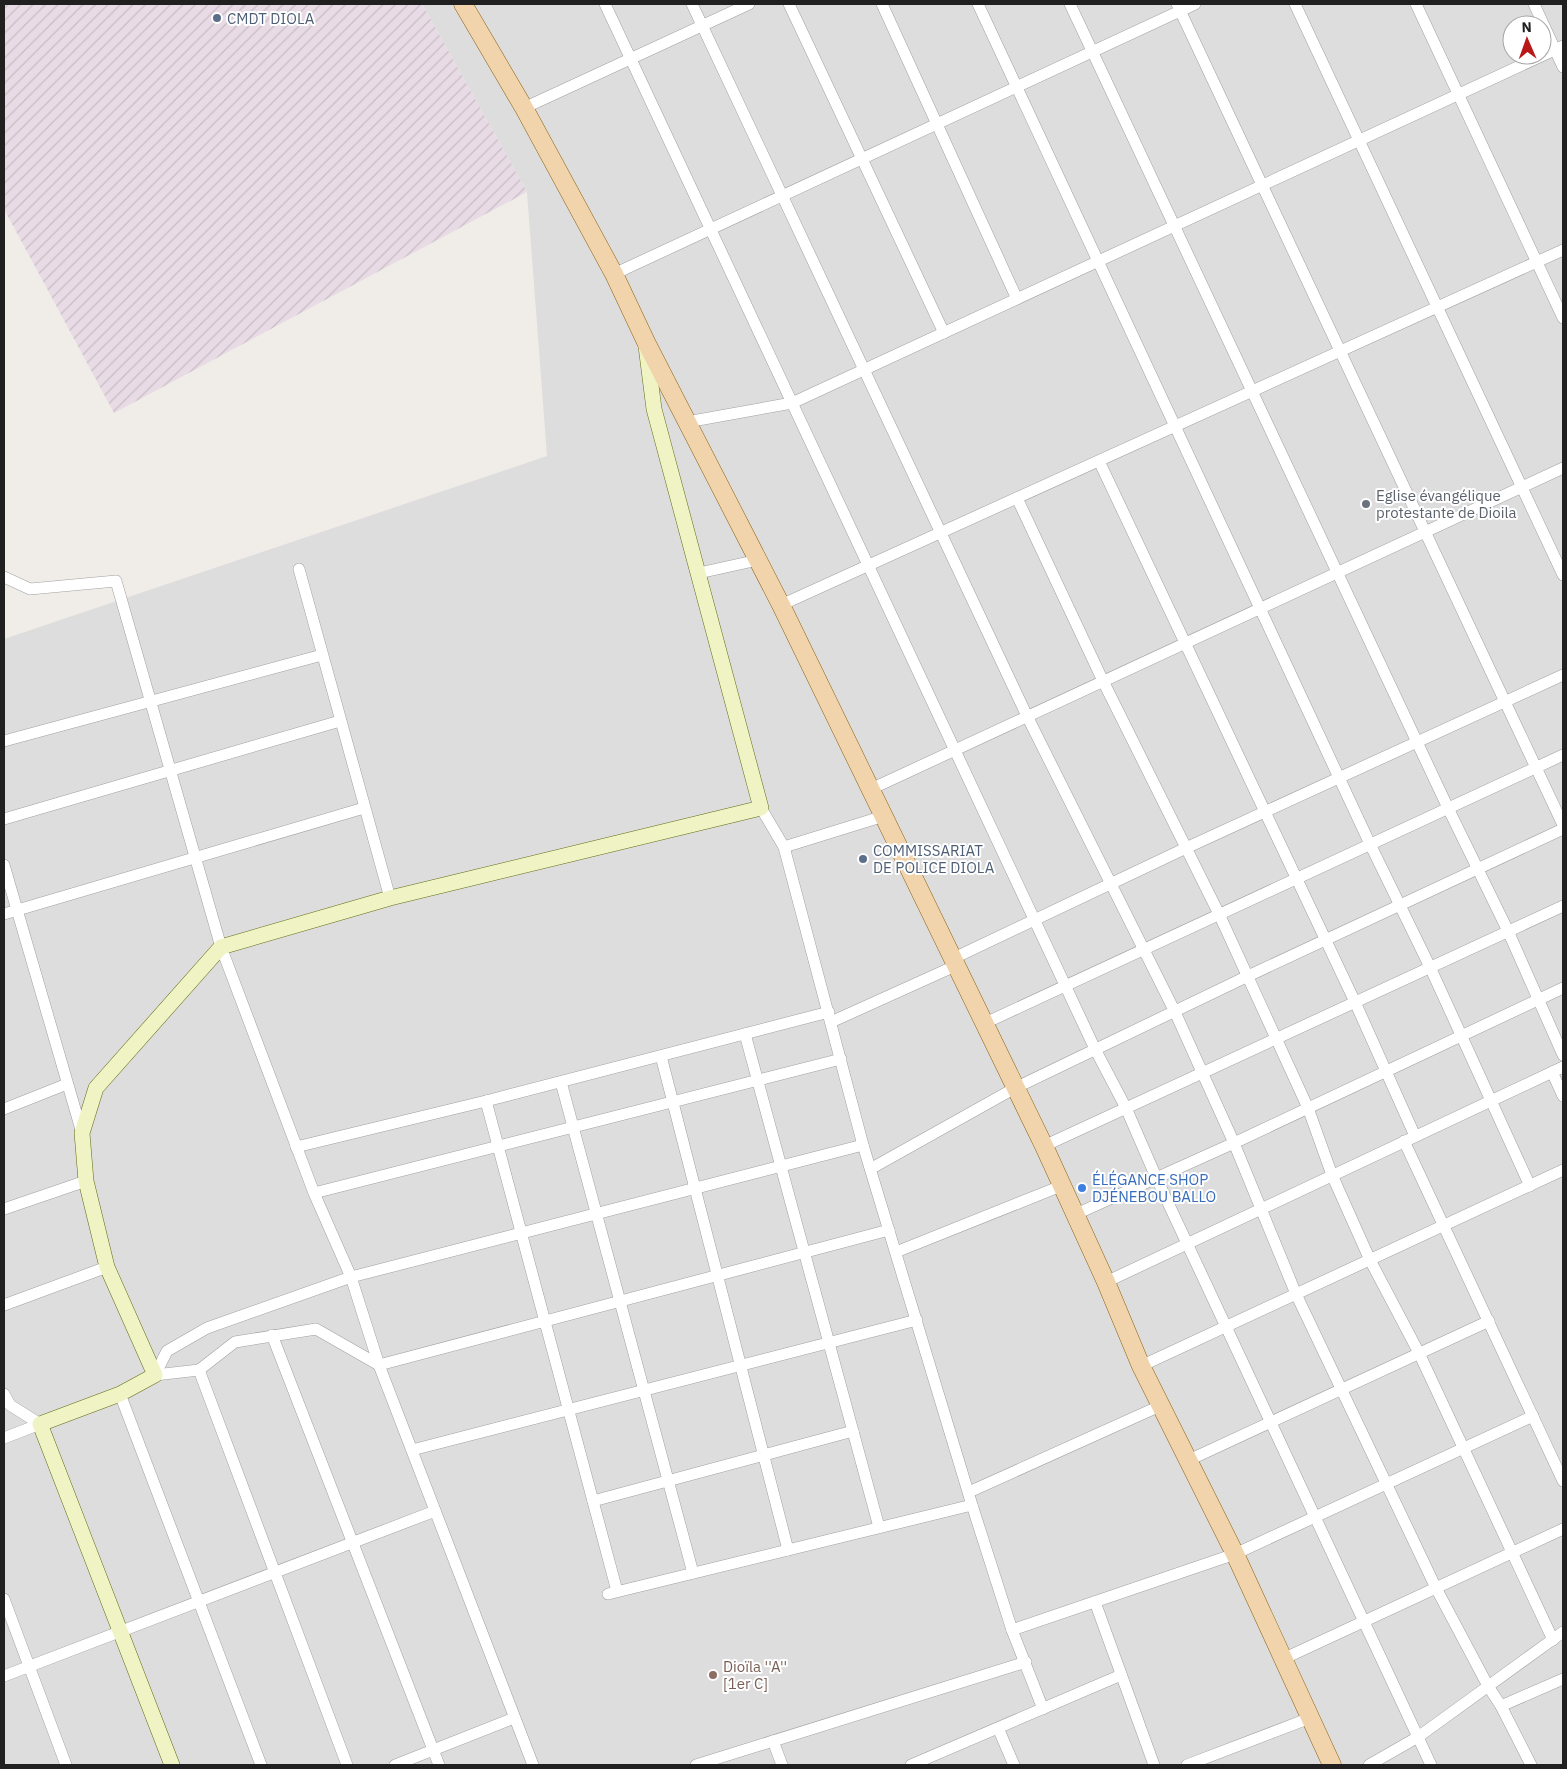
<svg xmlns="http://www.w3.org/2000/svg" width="1567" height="1769" font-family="'IBM Plex Sans',sans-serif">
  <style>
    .residential { fill: #dedddd; fill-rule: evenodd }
    .industrial { fill: url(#industrial-furrows) }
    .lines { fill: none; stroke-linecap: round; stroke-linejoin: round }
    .street-casing { stroke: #a1a1a1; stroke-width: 12 }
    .secondary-casing { stroke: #626c13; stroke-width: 16 }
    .primary-casing { stroke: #8a6312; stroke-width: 19 }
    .street { stroke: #fff; stroke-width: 11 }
    .secondary { stroke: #f0f3c3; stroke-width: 15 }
    .primary { stroke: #f1d3ac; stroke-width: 18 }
    .service-dot { fill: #5c6f8a; stroke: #fff; stroke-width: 2 }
    .worship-dot { fill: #6b7280; stroke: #fff; stroke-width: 2 }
    .shop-dot { fill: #3f7fe0; stroke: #fff; stroke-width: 2 }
    .education-dot { fill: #8d6e63; stroke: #fff; stroke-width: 2 }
    .labels { text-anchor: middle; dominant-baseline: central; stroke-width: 4; stroke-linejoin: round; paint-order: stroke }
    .service-label { font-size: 15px; fill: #4e5e75; stroke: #fff; text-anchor: start }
    .worship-label { font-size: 15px; fill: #5b616d; stroke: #fff; text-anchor: start }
    .shop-label { font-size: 15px; fill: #366cbe; stroke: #fff; text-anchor: start }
    .education-label { font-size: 15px; fill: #785e54; stroke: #fff; text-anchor: start }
  </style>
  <defs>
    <pattern id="industrial-furrows" width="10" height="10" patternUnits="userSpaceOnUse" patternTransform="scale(1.25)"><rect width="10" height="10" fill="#e8dbe5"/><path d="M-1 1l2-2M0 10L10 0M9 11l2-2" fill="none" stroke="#c7bcc4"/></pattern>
  </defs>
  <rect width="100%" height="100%" fill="#f0ede8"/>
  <!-- residential -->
  <path class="residential" d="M422 4H1563V1765H4V639L547 456 527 192ZM1512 25H1542V55H1512Z"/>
  <!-- industrial -->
  <polygon class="industrial" points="4,4 422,4 527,192 114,413 4,209"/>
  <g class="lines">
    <!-- street casing -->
    <g class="street-casing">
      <g id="street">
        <polyline points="605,4 1095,1049 1126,1108 1156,1177 1431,1765"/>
        <polyline points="692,4 1027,716 1175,1012 1234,1143 1296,1294 1436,1588 1488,1686 1501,1706 1531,1765"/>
        <polyline points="789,4 944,333"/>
        <polyline points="882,4 1017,299"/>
        <polyline points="978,4 1370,844 1430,967 1530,1186"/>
        <polyline points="1070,4 1448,808 1508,931 1563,1055"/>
        <polyline points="1177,4 1563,825"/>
        <polyline points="1295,4 1563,575"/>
        <polyline points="1416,4 1563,318"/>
        <polyline points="1534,4 1563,67"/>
        <polyline points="524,108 749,4"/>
        <polyline points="614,274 1195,4"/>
        <polyline points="687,422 792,403 1563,46"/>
        <polyline points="1099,461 1355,1002 1415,1136"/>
        <polyline points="1017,498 1103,681 1219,914 1308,1108 1332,1175 1370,1260 1419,1353 1553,1640"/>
        <polyline points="299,569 390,898"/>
        <polyline points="699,573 758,560"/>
        <polyline points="4,577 30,589 116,581 221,947 314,1193 351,1277 379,1365 533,1765"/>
        <polyline points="781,605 1563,250"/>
        <polyline points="4,741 322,655"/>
        <polyline points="871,789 1563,468"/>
        <polyline points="761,808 784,847 863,1145 972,1505 1012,1630 1043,1709"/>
        <polyline points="4,819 340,721"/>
        <polyline points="784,847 884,816"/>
        <polyline points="4,865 82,1133"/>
        <polyline points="4,914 364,808"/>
        <polyline points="952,959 1186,848 1563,675"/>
        <polyline points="831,1022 955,966"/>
        <polyline points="983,1024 1563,755"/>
        <polyline points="745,1034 879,1527"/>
        <polyline points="661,1056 788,1550"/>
        <polyline points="1552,1072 1563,1096"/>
        <polyline points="561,1082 693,1573"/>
        <polyline points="486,1101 617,1591"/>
        <polyline points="4,1109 67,1084"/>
        <polyline points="1404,1141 1563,1481"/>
        <polyline points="1044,1146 1563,906"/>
        <polyline points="296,1147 486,1101 829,1012"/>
        <polyline points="872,1168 1015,1088 1248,976 1563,829"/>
        <polyline points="314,1193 841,1059"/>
        <polyline points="4,1209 86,1181"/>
        <polyline points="1074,1215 1234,1143 1563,988"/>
        <polyline points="896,1252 1061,1186"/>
        <polyline points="1106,1282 1563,1067"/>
        <polyline points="4,1305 107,1267"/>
        <polyline points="272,1335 439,1765"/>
        <polyline points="1141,1366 1563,1170"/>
        <polyline points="199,1370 347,1765"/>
        <polyline points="155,1375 199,1370 235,1342 316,1329 379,1365 889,1230"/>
        <polyline points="155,1375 167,1351 207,1328 351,1277 863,1145"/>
        <polyline points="4,1394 10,1405 40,1424"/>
        <polyline points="120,1394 261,1765"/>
        <polyline points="4,1438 40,1424"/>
        <polyline points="412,1450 917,1320"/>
        <polyline points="1189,1460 1489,1321"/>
        <polyline points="969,1492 1162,1405"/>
        <polyline points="593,1501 853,1431"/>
        <polyline points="608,1594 972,1505"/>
        <polyline points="4,1599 66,1765"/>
        <polyline points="1095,1602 1154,1765"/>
        <polyline points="1012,1630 1235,1554 1533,1416"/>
        <polyline points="1283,1659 1563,1529"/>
        <polyline points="4,1676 435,1511"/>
        <polyline points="1501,1706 1563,1679"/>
        <polyline points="998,1728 1014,1765"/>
        <polyline points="773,1741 782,1765"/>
        <polyline points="395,1765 514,1718"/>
        <polyline points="696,1765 1026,1662"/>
        <polyline points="911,1765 1121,1675"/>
        <polyline points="1187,1765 1310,1718"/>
        <polyline points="1369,1765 1418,1737 1563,1632"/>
      </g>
    </g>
    <!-- secondary casing -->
    <g class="secondary-casing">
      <polyline id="secondary" points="172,1765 40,1424 120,1394 155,1375 107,1267 86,1181 82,1133 96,1088 221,947 390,898 761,808 654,409 646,346"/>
    </g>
    <!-- primary casing -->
    <g class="primary-casing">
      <polyline id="primary" points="463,4 524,108 614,274 646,342 781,605 1044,1146 1106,1282 1141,1366 1235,1554 1332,1765"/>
    </g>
    <!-- street -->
    <use href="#street" class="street"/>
    <!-- secondary -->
    <use href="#secondary" class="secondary"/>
    <!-- primary -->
    <use href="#primary" class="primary"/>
  </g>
  <!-- markers -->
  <g class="service-dot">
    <circle cx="217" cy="18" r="5"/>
    <circle cx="863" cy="859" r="5"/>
  </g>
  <circle class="worship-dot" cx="1366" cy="504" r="5"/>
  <circle class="shop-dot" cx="1082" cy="1188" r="5"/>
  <circle class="education-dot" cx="713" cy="1675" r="5"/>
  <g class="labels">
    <!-- service labels -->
    <g class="service-label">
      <text x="227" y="18">CMDT DIOLA</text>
      <text x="873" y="850">COMMISSARIAT<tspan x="873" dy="17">DE POLICE DIOLA</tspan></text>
    </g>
    <!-- worship labels -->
    <g class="worship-label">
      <text x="1376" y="495">Eglise évangélique<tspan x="1376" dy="17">protestante de Dioila</tspan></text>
    </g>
    <!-- shop labels -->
    <g class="shop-label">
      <text x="1092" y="1179">ÉLÉGANCE SHOP<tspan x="1092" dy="17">DJÉNEBOU BALLO</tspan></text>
    </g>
    <!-- education labels -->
    <g class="education-label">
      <text x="723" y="1666">Dioïla ''A''<tspan x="723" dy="17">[1er C]</tspan></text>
    </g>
  </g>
  <!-- border -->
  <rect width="1567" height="1769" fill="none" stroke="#202020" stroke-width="10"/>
  <!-- north arrow -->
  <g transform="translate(1527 40) rotate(358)"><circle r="24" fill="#ffffff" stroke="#a6a6a6"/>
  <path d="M0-4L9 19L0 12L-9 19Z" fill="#b81918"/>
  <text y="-8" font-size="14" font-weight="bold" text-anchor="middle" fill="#202020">N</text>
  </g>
</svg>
